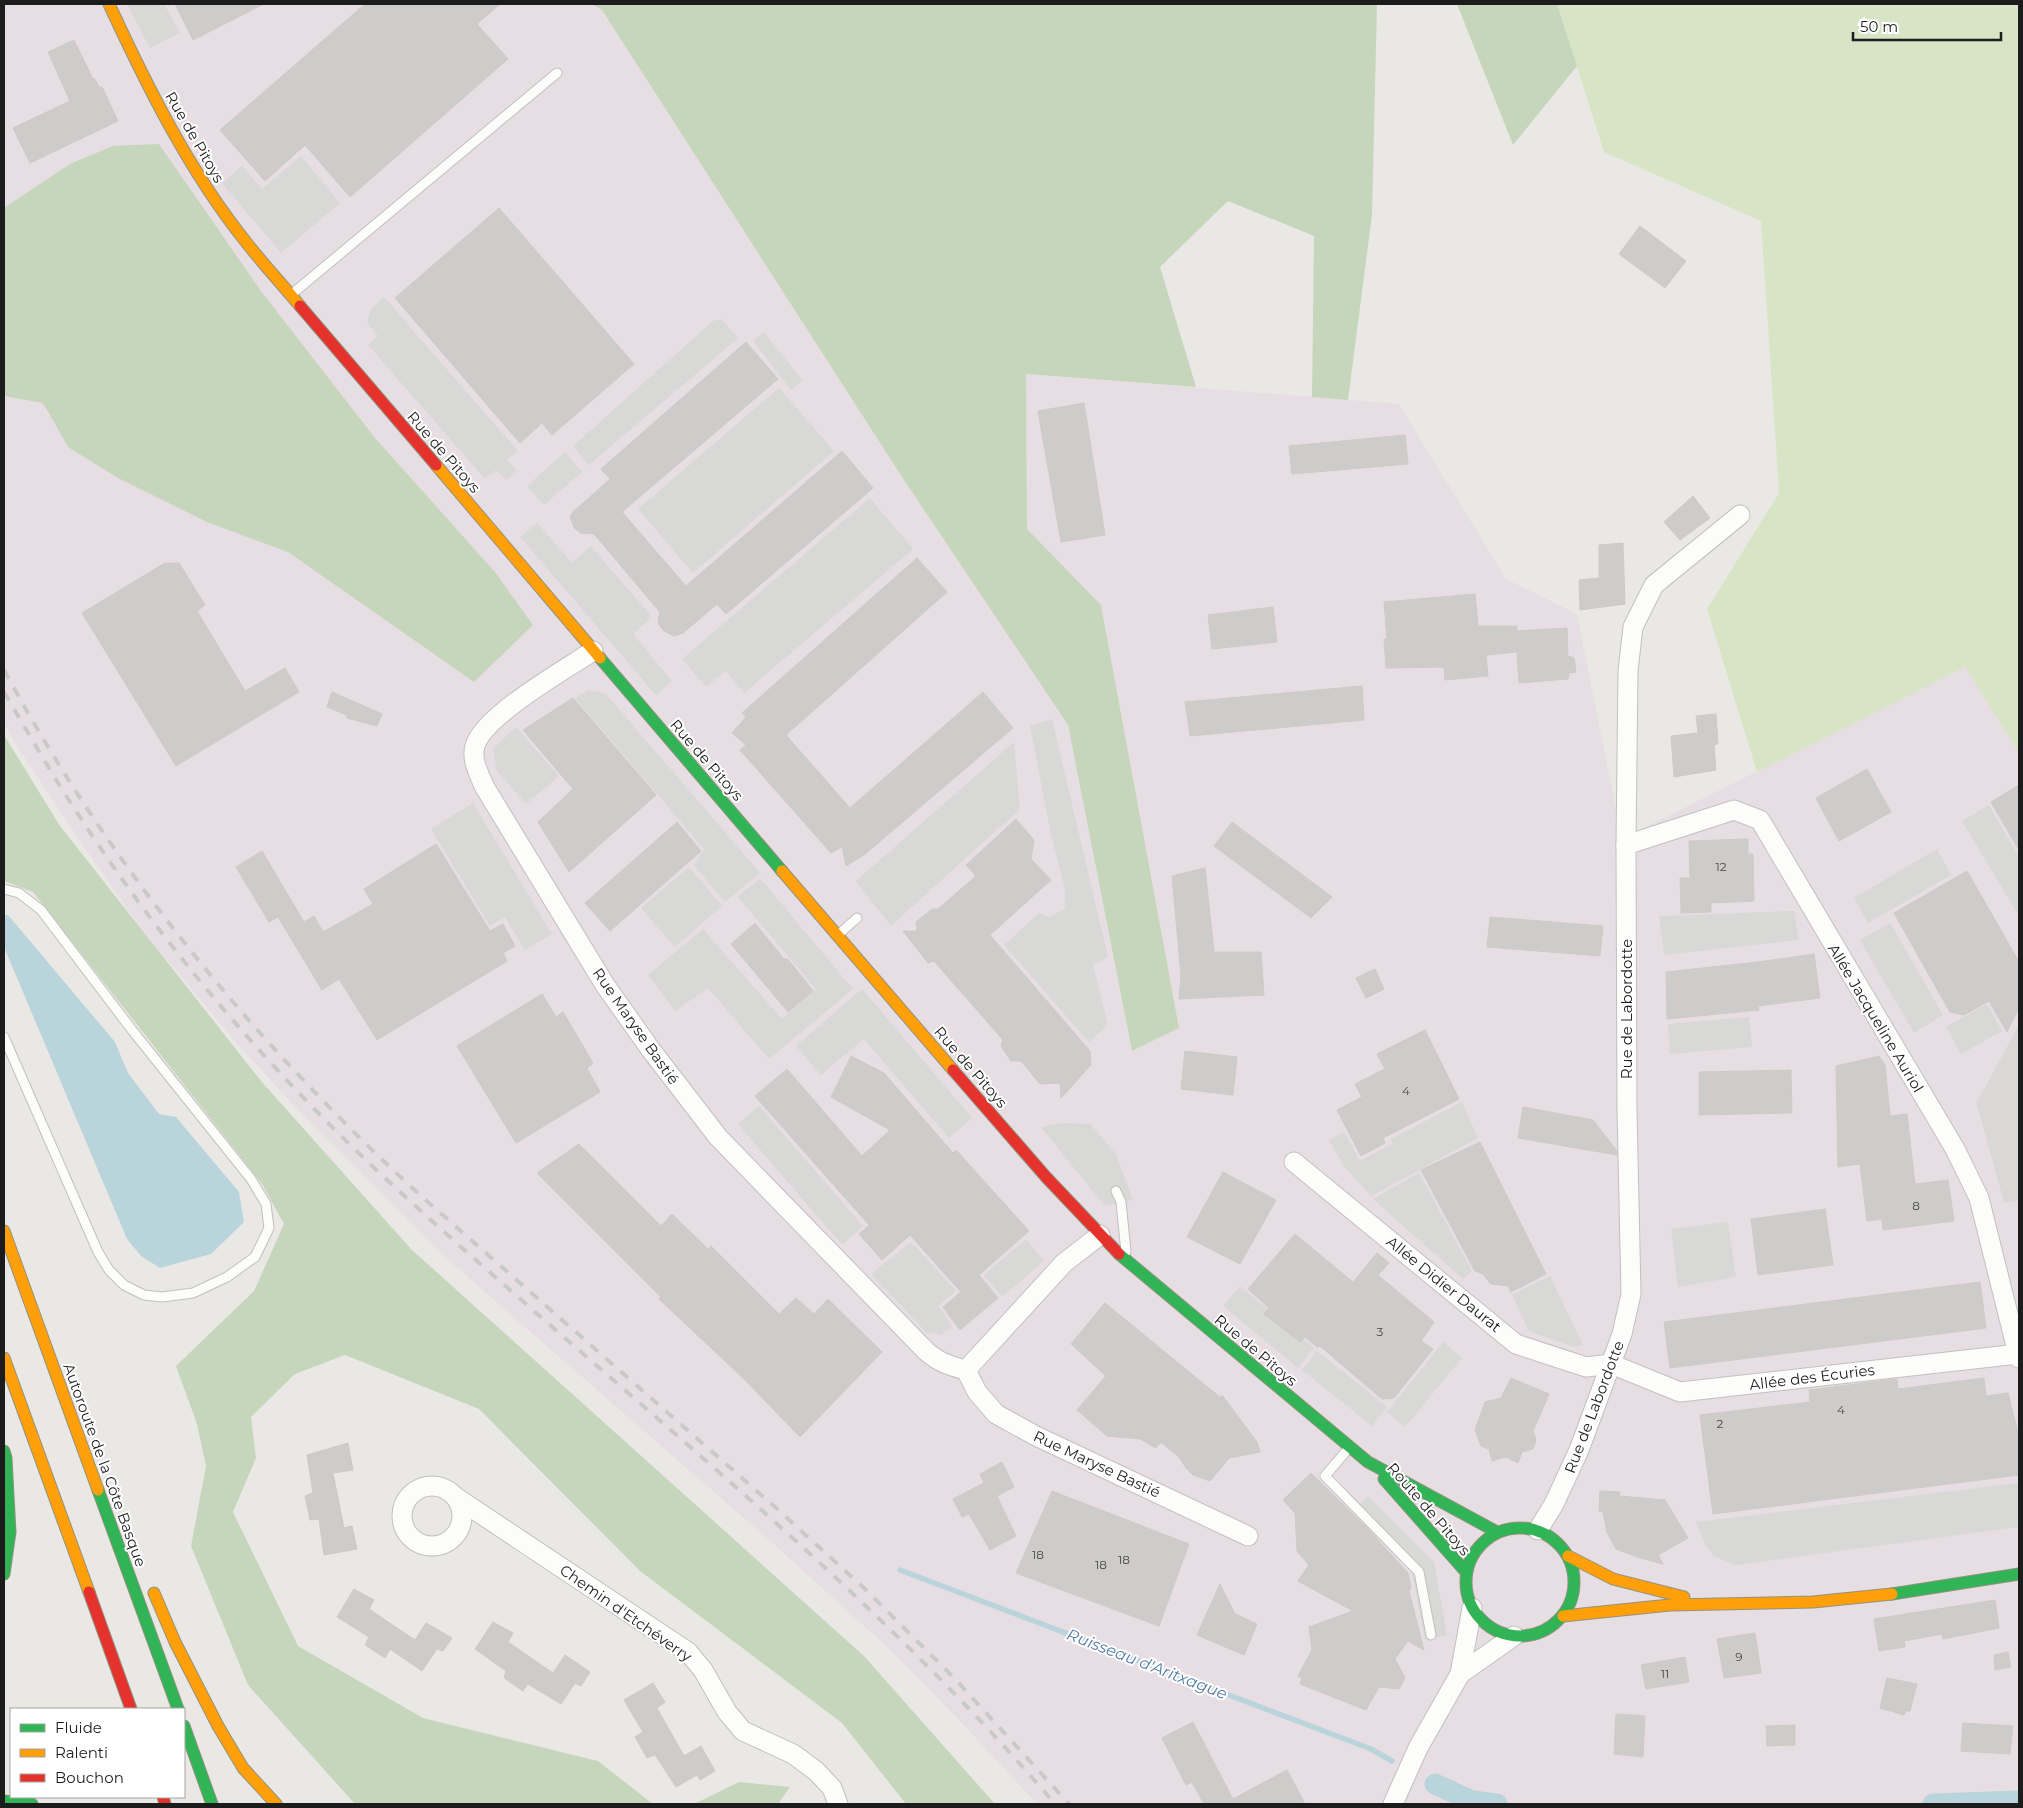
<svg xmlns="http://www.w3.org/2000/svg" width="2023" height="1808" font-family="Montserrat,sans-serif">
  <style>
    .residential { fill: #d9d8d6 }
    .industrial { fill: #e7dee3 }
    .religious { fill: #d8d8d6 }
    .grass { fill: #d7e5c6 }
    .forest { fill: #c6d6bc }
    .water { fill: #bad4db }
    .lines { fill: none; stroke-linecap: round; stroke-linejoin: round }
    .stream { stroke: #bad4db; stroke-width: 5.5 }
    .canal { stroke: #bad4db; stroke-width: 21 }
    .building { fill: #ceccca; stroke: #cdcac6 }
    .lane-casing { stroke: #c1c0bf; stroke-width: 11 }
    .street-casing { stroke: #c1c0bf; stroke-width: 21 }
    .fast-casing { stroke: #91927f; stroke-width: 13 }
    .slow-casing { stroke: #91927f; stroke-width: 13 }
    .jam-casing { stroke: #91927f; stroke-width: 13 }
    .lane { stroke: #fcfcfb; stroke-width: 9 }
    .street { stroke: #fcfcfb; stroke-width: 19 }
    .fast { stroke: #30b455; stroke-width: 11 }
    .slow { stroke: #ff9f0a; stroke-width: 11 }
    .jam { stroke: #e5322d; stroke-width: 11 }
    .rail { stroke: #c9c9c8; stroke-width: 4; stroke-dasharray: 10 10; stroke-linecap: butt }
    .labels { text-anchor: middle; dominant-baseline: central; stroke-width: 4; stroke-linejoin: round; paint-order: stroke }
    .number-label { font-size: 12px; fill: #484848 }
    .street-label { font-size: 15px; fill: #1c1c1c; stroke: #fff }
    .water-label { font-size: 16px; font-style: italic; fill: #517aa3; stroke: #fff }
  </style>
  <rect width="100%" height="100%" fill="#eae8e5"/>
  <!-- residential -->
  <polygon class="residential" points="2019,1024 2019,1201 2004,1203 1976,1103"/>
  <!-- industrial -->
  <polygon class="industrial" points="4,4 592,4 602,10 900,474 1068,725 1132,1051 1179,1028 1101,605 1027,529 1026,374 1399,404 1506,579 1577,614 1622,839 1965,667 2019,753 2019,1024 1976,1103 2004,1203 2019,1201 2019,1804 1037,1804 959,1720 884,1644 770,1541 454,1265 314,1127 240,1047 145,934 84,847 13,740 4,723"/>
  <!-- religious -->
  <g class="religious">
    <polygon points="127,4 164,4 180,33 150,48"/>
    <polygon points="301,156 340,203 281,253 222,183 242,166 262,189"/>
    <polygon points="384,297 518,451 507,460 517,470 506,480 496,470 485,479 368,345 378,336 367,322 372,308"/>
    <polygon points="721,319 738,338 589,465 573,446 713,321"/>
    <polygon points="764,332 803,381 791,390 753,341"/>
    <polygon points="779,388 834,451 693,573 638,509"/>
    <polygon points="565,452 582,472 544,505 527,486"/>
    <polygon points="870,498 913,549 744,693 726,671 706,687 682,659"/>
    <polygon points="537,523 572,563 591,546 652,617 633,634 672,681 656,695 520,537"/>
    <polygon points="588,690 605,693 760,873 725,902 694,865 704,849 575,698"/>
    <polygon points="1052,719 1108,957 1093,965 1108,1025 1089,1042 1004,945 1039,913 1050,917 1065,908 1065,889 1051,835 1030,726"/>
    <polygon points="516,727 559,776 526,804 497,771 493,749"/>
    <polygon points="1014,742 1020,809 891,926 856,881"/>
    <polygon points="473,803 552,934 525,950 505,917 490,926 431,829"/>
    <polygon points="1989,805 2019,857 2019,916 1962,821"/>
    <polygon points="1937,849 1951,875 1868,923 1854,898"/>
    <polygon points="689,867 722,906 675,947 641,908"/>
    <polygon points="760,878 853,989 769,1059 708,988 675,1011 648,975 703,929 782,1019 816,989 738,897"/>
    <polygon points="1794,911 1799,940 1664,955 1659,916"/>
    <polygon points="1890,923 1943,1015 1914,1033 1860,940"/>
    <polygon points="862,989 972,1118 949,1138 864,1039 821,1075 796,1046"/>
    <polygon points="1987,1004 2002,1031 1961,1054 1946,1027"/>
    <polygon points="1749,1017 1752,1047 1670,1054 1668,1024"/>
    <polygon points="1462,1102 1478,1138 1371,1196 1344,1166 1329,1140 1344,1132 1360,1161 1392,1144 1391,1139"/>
    <polygon points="759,1106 863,1226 842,1245 738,1124"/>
    <polygon points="1061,1123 1090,1124 1116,1154 1133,1200 1105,1206 1041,1127"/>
    <polygon points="1419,1173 1472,1271 1463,1279 1373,1199"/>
    <polygon points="1728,1222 1736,1277 1678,1287 1671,1229"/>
    <polygon points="1026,1239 1044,1261 1002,1297 984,1275"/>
    <polygon points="911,1242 956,1291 938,1306 952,1326 941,1335 926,1332 871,1274"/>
    <polygon points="1550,1276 1583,1345 1574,1347 1529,1331 1512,1295"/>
    <polygon points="1240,1286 1314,1348 1298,1368 1223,1306"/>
    <polygon points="1443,1342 1462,1358 1405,1427 1387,1412"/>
    <polygon points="1317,1351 1387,1407 1372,1426 1302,1370"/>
    <polygon points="2019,1483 2019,1527 1736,1565 1715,1557 1705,1545 1696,1522"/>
    <polygon points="1368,1496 1434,1562 1447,1635 1425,1640 1412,1572 1353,1512"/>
  </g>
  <!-- grass -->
  <polygon class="grass" points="1557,4 2019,4 2019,753 1965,667 1757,772 1707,609 1779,493 1761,221 1604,152"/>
  <!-- forest -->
  <g class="forest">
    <polygon points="592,4 1377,4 1372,215 1348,400 1312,397 1314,236 1228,201 1160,267 1196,387 1026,374 1027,529 1101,605 1179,1028 1132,1051 1068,725 900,474 602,10"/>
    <polygon points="1457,4 1557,4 1577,66 1513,145"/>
    <polygon points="159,144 261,291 375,438 495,572 533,625 474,682 288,552 207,522 118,478 68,447 43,403 4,396 4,208 70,164 113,146"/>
    <polygon points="4,735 60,826 261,1081 412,1250 864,1656 995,1804 906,1804 842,1723 640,1571 479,1409 345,1355 295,1374 251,1417 256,1458 233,1512 298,1646 423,1718 598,1761 653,1804 355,1804 248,1685 191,1546 206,1466 197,1424 176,1366 254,1291 284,1224 262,1184 33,892 4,881"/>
    <polygon points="739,1782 790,1787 778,1804 694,1804"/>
  </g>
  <!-- water -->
  <polygon class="water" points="4,915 8,915 115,1042 128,1073 159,1114 176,1117 239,1192 244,1222 211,1254 160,1268 141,1256 127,1239 4,947"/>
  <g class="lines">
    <!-- stream -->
    <polyline class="stream" points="900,1570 1371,1749 1392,1761"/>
    <!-- canal -->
    <g class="canal">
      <polyline points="1435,1784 1472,1801 1497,1804"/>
      <polyline points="1933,1804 2019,1801"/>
    </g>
  </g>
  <!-- building -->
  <g class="building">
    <polygon points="175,4 264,4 193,40"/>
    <polygon points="365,4 500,4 477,24 508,59 350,197 305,145 265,181 220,130"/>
    <polygon points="74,40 93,79 94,78 100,88 102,87 118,121 30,163 13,128 70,101 48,52"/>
    <polygon points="499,208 634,364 552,435 542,423 520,443 395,298"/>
    <polygon points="1640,226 1686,261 1665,288 1619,254"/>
    <polygon points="746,342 778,379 622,512 686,586 842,451 873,488 726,614 717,604 683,633 674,636 664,631 659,625 658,620 660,612 594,534 581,533 575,529 570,517 573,512 610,479 601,469"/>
    <polygon points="1084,403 1105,535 1061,542 1038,411"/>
    <polygon points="1405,435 1408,464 1292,474 1289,446"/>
    <polygon points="1693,496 1710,518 1680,540 1664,522"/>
    <polygon points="1623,543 1625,604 1580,610 1579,580 1599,578 1599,545"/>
    <polygon points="917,558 947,592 786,735 850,808 983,692 1013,728 864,855 846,866 842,847 831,853 740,750 746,745 732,733 746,717 742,713"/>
    <polygon points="165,563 179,563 205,605 197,611 245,691 285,668 299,692 176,766 82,613"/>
    <polygon points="1475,594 1478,626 1517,626 1517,631 1567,628 1568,656 1574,658 1576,672 1569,673 1568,679 1519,683 1517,652 1486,655 1488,676 1445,680 1444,667 1386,668 1384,639 1387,639 1384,602"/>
    <polygon points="1273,607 1277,642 1212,649 1208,615"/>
    <polygon points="1362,686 1364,720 1190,736 1185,702"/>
    <polygon points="332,692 382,714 377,726 347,718 347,715 327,707"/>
    <polygon points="573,698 656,795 569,872 538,822 573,789 523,730"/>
    <polygon points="1716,714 1718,744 1714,745 1716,770 1674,777 1671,736 1698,733 1696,716"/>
    <polygon points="1867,769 1891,812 1839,841 1816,798"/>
    <polygon points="2019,785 2019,850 1991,802"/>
    <polygon points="1016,819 1034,840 1031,859 1051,880 990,935 1090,1051 1091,1065 1061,1098 1060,1083 1040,1084 1021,1061 1011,1061 1001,1046 1003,1040 934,961 928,963 903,931 917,931 916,922 932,909 938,909 976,876 966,865"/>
    <polygon points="677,822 701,851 610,931 585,903"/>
    <polygon points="1232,822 1332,897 1311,918 1214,846"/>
    <polygon points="1748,839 1748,854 1753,854 1754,901 1711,903 1711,912 1681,913 1680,878 1690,878 1689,841"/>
    <polygon points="436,844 490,931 503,924 515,946 503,953 507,961 377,1040 339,979 322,990 278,917 269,922 236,867 262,851 304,922 314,916 323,932 373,904 364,889"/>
    <polygon points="1205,868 1214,952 1261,952 1264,995 1179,999 1181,976 1172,876"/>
    <polygon points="1967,871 2019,962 2019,1008 2007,1032 1989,1001 1964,1015 1950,1012 1894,913"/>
    <polygon points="1490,917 1603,926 1600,956 1487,947"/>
    <polygon points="755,923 784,959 788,959 813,991 788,1012 731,944"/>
    <polygon points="1814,954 1820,998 1758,1006 1759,1010 1667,1019 1666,972 1758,962"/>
    <polygon points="1375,969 1384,989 1366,998 1356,978"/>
    <polygon points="542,994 556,1017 563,1012 593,1063 587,1068 600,1092 516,1143 457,1046"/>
    <polygon points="1425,1030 1459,1099 1383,1138 1385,1143 1361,1156 1337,1110 1362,1097 1355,1084 1385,1069 1377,1054"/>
    <polygon points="1185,1051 1237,1057 1233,1095 1181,1089"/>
    <polygon points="851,1056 884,1073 953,1153 956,1150 1029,1231 979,1275 998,1298 960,1330 943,1307 961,1292 910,1235 882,1260 859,1234 869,1225 755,1096 787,1069 862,1156 890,1130 831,1097"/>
    <polygon points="1879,1056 1885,1065 1890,1116 1907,1114 1915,1184 1948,1180 1954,1221 1883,1230 1882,1219 1867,1221 1860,1164 1838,1167 1836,1066"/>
    <polygon points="1791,1070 1792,1113 1699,1115 1699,1072"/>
    <polygon points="1523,1107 1593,1120 1617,1151 1617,1155 1518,1138"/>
    <polygon points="1480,1142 1546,1274 1511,1292 1508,1286 1491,1284 1483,1274 1475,1271 1421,1170"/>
    <polygon points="579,1144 661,1226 672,1214 708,1249 711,1246 779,1314 796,1298 814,1314 828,1299 882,1352 800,1437 744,1379 659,1299 661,1297 537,1173"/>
    <polygon points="1223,1172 1276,1200 1240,1264 1187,1237"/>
    <polygon points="1825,1209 1833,1265 1758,1275 1751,1219"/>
    <polygon points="1295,1234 1353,1282 1377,1253 1389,1263 1378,1275 1434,1322 1421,1341 1433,1349 1394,1398 1382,1399 1320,1346 1317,1347 1305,1337 1300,1342 1264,1314 1269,1308 1248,1289"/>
    <polygon points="1980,1282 1986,1328 1670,1368 1664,1322"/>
    <polygon points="1105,1303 1221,1398 1222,1395 1257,1442 1260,1452 1229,1458 1210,1481 1193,1475 1186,1468 1179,1457 1161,1442 1156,1448 1140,1439 1107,1436 1077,1410 1106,1376 1071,1344"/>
    <polygon points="1511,1378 1549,1394 1533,1431 1536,1440 1533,1449 1522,1452 1518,1463 1506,1457 1492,1461 1489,1449 1481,1446 1475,1430 1485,1402 1501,1398"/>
    <polygon points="1984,1378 1986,1396 2008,1393 2019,1436 2019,1475 1713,1514 1700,1415 1810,1402 1809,1390 1897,1379 1898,1389"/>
    <polygon points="348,1443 353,1470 333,1473 344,1528 352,1526 357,1549 324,1555 319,1519 310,1520 305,1496 313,1493 307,1455"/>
    <polygon points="1002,1462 1014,1487 997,1496 1016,1536 990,1550 969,1514 962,1517 953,1499 984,1483 980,1474"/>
    <polygon points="1311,1473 1367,1528 1408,1573 1411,1588 1409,1591 1424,1650 1408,1641 1395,1659 1405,1678 1399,1689 1379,1687 1366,1710 1300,1684 1302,1678 1298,1676 1312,1650 1309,1627 1353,1611 1298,1581 1309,1565 1297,1551 1295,1513 1283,1500"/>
    <polygon points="1052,1491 1189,1544 1159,1626 1016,1573"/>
    <polygon points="1600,1491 1620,1492 1619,1496 1665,1500 1688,1538 1658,1555 1663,1564 1637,1557 1616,1549 1607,1532 1603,1512 1599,1511"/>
    <polygon points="1220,1584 1235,1614 1257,1624 1244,1655 1197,1635"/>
    <polygon points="354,1589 374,1600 369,1609 415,1640 426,1623 452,1638 443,1651 437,1649 422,1671 390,1649 385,1658 365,1645 369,1637 337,1617"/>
    <polygon points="1995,1600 1999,1628 1943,1639 1942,1634 1904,1641 1905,1647 1879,1651 1874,1619"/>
    <polygon points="493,1622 513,1633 508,1642 553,1673 565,1655 590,1672 581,1686 575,1683 561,1704 528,1684 523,1691 504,1678 506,1671 475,1649"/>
    <polygon points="1755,1633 1761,1673 1724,1678 1717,1639"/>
    <polygon points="2008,1652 2011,1667 1995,1670 1994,1655"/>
    <polygon points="1685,1657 1689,1682 1646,1689 1641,1665"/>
    <polygon points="1887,1678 1917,1684 1910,1711 1906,1711 1904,1715 1880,1708"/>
    <polygon points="653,1683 665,1702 657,1708 684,1756 701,1746 715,1771 700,1780 697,1775 676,1787 655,1755 647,1758 635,1737 643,1732 624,1700"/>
    <polygon points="1616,1714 1645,1716 1643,1757 1614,1754"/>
    <polygon points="1193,1722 1233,1799 1287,1770 1305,1804 1204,1804 1192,1782 1186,1785 1162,1738"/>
    <polygon points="1963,1723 2013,1726 2010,1754 1961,1751"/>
    <polygon points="1795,1725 1795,1745 1767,1746 1766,1726"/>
  </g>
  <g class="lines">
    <!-- lane casing -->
    <g class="lane-casing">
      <g id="lane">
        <polyline points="292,294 557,73"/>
        <polyline points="4,889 19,893 41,910 132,1030 251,1179 266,1204 269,1228 255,1257 227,1277 193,1293 162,1297 144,1295 124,1285 109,1270 98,1252 4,1037"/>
        <polyline points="839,934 857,918"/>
        <polyline points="1116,1191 1121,1202 1126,1252"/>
        <polyline points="1348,1449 1325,1476 1419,1572 1431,1635"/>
      </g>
    </g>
    <!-- street casing -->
    <g class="street-casing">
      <g id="street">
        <path d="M593 651C566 669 483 716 475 746 471 760 479 773 484 786L605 985 651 1050 718 1137 924 1349C936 1361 949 1366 966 1370L1064 1263 1100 1235"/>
        <polyline points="1626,845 1734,810 1760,820 1955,1149 1979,1198 2019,1358"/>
        <polyline points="1294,1162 1516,1344 1586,1367 1611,1364"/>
        <polyline points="1611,1364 1680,1392 2018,1354"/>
        <polyline points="966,1370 977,1392 996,1414 1036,1436 1248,1536"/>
        <circle cx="432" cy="1516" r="30"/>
        <polyline points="457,1498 688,1652 703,1670 727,1712 743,1731 793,1754 816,1771 832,1788 838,1804"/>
        <polyline points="1538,1530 1554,1504 1579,1450 1622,1334 1631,1294 1627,1109 1626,845 1628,671 1633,627 1654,585 1740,515"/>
        <polyline points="1472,1608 1460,1674 1514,1636"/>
        <polyline points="1393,1804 1418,1748 1460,1674"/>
      </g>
    </g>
    <!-- fast casing -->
    <g class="fast-casing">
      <g id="fast">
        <polyline points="600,658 782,871"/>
        <polyline points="1119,1254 1368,1462 1497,1532"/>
        <polyline points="4,1451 6,1458 10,1532 4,1574"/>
        <polyline points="1384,1479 1466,1572"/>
        <polyline points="98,1490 178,1709"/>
        <circle cx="1520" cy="1582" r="54"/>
        <polyline points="1892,1594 2019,1574"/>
        <polyline points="184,1726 212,1804"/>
        <polyline points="4,1801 32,1804"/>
      </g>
    </g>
    <!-- slow casing -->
    <g class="slow-casing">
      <g id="slow">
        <path d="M109 4C147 86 189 171 246 242 263 264 282 284 300 306"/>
        <polyline points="436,465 600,658"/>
        <polyline points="782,871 953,1070"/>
        <polyline points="4,1231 98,1490"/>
        <polyline points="4,1358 89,1592"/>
        <polyline points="1568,1556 1613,1579 1684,1597"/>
        <polyline points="154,1593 175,1642 218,1726 243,1768 276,1804"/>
        <polyline points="1563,1616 1670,1605 1813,1602 1892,1594"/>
      </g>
    </g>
    <!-- jam casing -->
    <g class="jam-casing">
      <g id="jam">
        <polyline points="300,306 436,465"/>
        <polyline points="953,1070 1046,1177 1119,1254"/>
        <polyline points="89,1592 131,1709"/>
        <polyline points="163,1797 165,1804"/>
      </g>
    </g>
    <!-- lane -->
    <use href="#lane" class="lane"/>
    <!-- street -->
    <use href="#street" class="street"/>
    <!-- fast -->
    <use href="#fast" class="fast"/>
    <!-- slow -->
    <use href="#slow" class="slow"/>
    <!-- jam -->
    <use href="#jam" class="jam"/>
    <!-- rail -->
    <g class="rail">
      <path d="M4 670C111 868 255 1044 421 1196L775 1507 865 1589 956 1680 1069 1804"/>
      <path d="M4 692C29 734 53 777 80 817 151 927 236 1030 328 1123 406 1201 491 1273 574 1346 741 1491 911 1635 1055 1804"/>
    </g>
  </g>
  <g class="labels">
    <!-- number labels -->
    <g class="number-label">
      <text x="1721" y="866">12</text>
      <text x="1406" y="1090">4</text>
      <text x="1916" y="1205">8</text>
      <text x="1380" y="1331">3</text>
      <text x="1841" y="1409">4</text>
      <text x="1720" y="1423">2</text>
      <text x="1038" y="1554">18</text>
      <text x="1124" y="1559">18</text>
      <text x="1101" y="1564">18</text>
      <text x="1739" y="1656">9</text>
      <text x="1665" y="1673">11</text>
    </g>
    <!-- street labels -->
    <g class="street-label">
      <text transform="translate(195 137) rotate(60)">Rue de Pitoys</text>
      <text transform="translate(444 452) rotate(49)">Rue de Pitoys</text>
      <text transform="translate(707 760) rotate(49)">Rue de Pitoys</text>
      <text transform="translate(1626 1009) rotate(-90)">Rue de Labordotte</text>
      <text transform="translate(1876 1018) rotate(59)">Allée Jacqueline Auriol</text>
      <text transform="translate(636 1026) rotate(55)">Rue Maryse Bastié</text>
      <text transform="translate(971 1067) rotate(49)">Rue de Pitoys</text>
      <text transform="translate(1444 1284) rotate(39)">Allée Didier Daurat</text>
      <text transform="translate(1256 1350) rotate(40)">Rue de Pitoys</text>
      <text transform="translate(1812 1377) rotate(-7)">Allée des Écuries</text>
      <text transform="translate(1594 1407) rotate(-69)">Rue de Labordotte</text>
      <text transform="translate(1097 1464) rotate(25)">Rue Maryse Bastié</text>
      <text transform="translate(105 1465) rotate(70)">Autoroute de la Côte Basque</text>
      <text transform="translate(1429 1509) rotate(49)">Route de Pitoys</text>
      <text transform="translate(626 1613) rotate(35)">Chemin d'Etchéverry</text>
    </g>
    <!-- water labels -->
    <g class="water-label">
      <text transform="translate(1147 1664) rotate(21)">Ruisseau d'Aritxague</text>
    </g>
  </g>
  <!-- border -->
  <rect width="2023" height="1808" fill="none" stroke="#1c1c1c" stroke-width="10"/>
  <!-- legend -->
  <rect x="10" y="1708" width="175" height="90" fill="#ffffff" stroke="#a4a4a4"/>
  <rect x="20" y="1724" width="25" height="8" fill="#30b455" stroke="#a4a4a4"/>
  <text x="55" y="1733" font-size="15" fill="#1c1c1c">Fluide</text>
  <rect x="20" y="1749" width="25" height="8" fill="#ff9f0a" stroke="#a4a4a4"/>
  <text x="55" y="1758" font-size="15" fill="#1c1c1c">Ralenti</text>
  <rect x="20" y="1774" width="25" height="8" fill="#e5322d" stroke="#a4a4a4"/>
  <text x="55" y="1783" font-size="15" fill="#1c1c1c">Bouchon</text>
  <!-- scale -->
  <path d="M1853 32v8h148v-8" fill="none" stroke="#1c1c1c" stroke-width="2.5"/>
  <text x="1860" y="32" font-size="15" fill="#1c1c1c" stroke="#ffffff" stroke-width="4" paint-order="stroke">50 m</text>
</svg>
